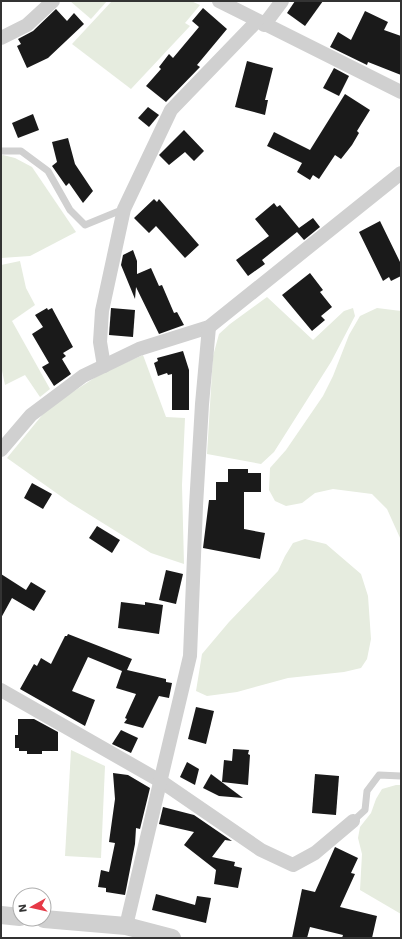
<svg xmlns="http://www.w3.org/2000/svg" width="402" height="939" font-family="'Work Sans',sans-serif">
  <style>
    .green { fill: #e6ecdf }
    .building { fill: #1a1a1a }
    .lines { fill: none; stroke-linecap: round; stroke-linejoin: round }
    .service { stroke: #d0d0d0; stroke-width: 7 }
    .minor { stroke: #d0d0d0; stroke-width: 14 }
    .tertiary { stroke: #d0d0d0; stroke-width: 18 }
  </style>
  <rect width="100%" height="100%" fill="#fff"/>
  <!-- green -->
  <g class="green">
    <polygon points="70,1 107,1 91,19"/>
    <polygon points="112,1 191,1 200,5 185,23 190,26 131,89 72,44"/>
    <polygon points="3,155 15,158 32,167 76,232 30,256 1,258 1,156"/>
    <polygon points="20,261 26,288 35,305 12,321 50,389 40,397 25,375 5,385 1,366 1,265"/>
    <polygon points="267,297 313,340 344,311 353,308 355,316 331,362 274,452 261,464 207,454 213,356 219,334 230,324"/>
    <polygon points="377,308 401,311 401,540 387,509 372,494 333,489 315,493 302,503 286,506 275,501 269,490 270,468 286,450 323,396 333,376 349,335 360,316"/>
    <polygon points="143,355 166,417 185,418 182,485 184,564 151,553 69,502 7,458 48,408 102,373"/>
    <polygon points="305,539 326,544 361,574 368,596 371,639 367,659 361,668 344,672 288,678 237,692 207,696 196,691 202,654 229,622 278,571 285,556 293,543"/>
    <polygon points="71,750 105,766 101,858 65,856"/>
    <polygon points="396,785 401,785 401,914 360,890 362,854 358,838 360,827 371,813 376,799 382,789"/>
  </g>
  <!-- building -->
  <g class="building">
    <polygon points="295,1 323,1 305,26 287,13"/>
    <polygon points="203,8 227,29 197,65 200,67 166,102 146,86 161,69 159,67 169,54 173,58 199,27 192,21"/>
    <polygon points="56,9 67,21 74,13 84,24 48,58 27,68 17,46 21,44 18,39 33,31"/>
    <polygon points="365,11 388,22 384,30 401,36 401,75 368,62 367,65 330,47 338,32 351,40"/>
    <polygon points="247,61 273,68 265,100 268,100 265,115 235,107"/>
    <polygon points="334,68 349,76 339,96 323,88"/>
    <polygon points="345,94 370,110 357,131 359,133 352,145 341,159 335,155 319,179 313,175 310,180 297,172 302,163 267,146 274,132 310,150"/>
    <polygon points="148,107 159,115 149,127 138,118"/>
    <polygon points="33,114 39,130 18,138 12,123"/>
    <polygon points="184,130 204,151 194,161 185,152 169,165 159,155"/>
    <polygon points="68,138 75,164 93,191 83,203 69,183 66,186 52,166 57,162 52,142"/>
    <polygon points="154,199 157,202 159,199 199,245 185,258 156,226 149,233 134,218"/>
    <polygon points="274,203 277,207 280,205 299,228 313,218 320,227 304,240 297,232 262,260 265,264 248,276 236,260 269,236 255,219"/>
    <polygon points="380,221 401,264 401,276 391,281 389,277 383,281 359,232"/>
    <polygon points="133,250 137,261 137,274 151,268 159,286 162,285 174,313 177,312 184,325 159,334 136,287 135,299 121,265 123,255"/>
    <polygon points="310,273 323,290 320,292 332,307 321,316 325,320 312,331 282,295"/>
    <polygon points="47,308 48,310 52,308 73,347 63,353 66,356 62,359 71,374 54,386 42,367 49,363 32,334 43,327 35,315"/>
    <polygon points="111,308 135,310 133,337 109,335"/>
    <polygon points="183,351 189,370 189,410 172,410 172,374 168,375 167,373 158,376 154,363 158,361 157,358"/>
    <polygon points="228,469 248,469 248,473 261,473 261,492 244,492 244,529 265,533 260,559 203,548 209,500 216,500 216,482 228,482"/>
    <polygon points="32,483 52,494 43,509 24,498"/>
    <polygon points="97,526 120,540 112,553 89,538"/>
    <polygon points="166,570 183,574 176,604 159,600"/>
    <polygon points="1,574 26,590 31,582 46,591 34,611 12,598 1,618"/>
    <polygon points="121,602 145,605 145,602 163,605 159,634 118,628"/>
    <polygon points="68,634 132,659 127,670 166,679 166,682 172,683 169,698 159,696 143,728 124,723 127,719 125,718 136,694 116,688 122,671 88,657 72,691 95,700 85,726 20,689 34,664 37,666 41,658 51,664 65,636 67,636"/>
    <polygon points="196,707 214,711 206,744 188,739"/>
    <polygon points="18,719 34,719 58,732 58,751 42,751 42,754 27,754 27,751 19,751 19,748 15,748 15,735 18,735"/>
    <polygon points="121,730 138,738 131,753 112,744"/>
    <polygon points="233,749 249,750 248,754 250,755 248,785 222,782 224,760 232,761"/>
    <polygon points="187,762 199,769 195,785 180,777"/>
    <polygon points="113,773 128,775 150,788 140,829 136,828 135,844 125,895 106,892 106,888 98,887 101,870 109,872 115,843 109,842 115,799"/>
    <polygon points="211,774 243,798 219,796 203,788"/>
    <polygon points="315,774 339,776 336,815 312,813"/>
    <polygon points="163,807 194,815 232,841 225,840 212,857 235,862 234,866 242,868 238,888 214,884 216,870 184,845 194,832 159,824"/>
    <polygon points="335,847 358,858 351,873 355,874 340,907 377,916 372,938 342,938 343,935 310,927 307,938 292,938 302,889 315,892"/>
    <polygon points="156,894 195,905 197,896 211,898 206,923 152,910"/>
  </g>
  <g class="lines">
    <!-- service -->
    <g class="service">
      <polyline points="1,151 21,151 48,171 70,210 85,225 124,209"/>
      <polyline points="353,821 365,810 367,791 379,775 401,776"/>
    </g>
    <!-- minor -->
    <g class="minor">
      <polyline points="219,1 401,92"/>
      <polyline points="264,25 282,1"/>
      <polyline points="1,38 27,25 53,1"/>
      <polyline points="104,366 100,342 102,311 124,209 171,110 257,21"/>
      <polyline points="1,450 31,415 83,376 139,349 209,327 401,173"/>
      <polyline points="1,690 162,782 261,850 293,865 315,853 353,821"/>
      <polyline points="126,926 190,656 196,506 202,404 209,327"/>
    </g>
    <!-- tertiary -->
    <g class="tertiary">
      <polyline points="1,915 20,917"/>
      <polyline points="44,919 126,926 172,938"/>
    </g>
  </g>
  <!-- border -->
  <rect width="402" height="939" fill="none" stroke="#333333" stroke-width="4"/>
  <!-- north arrow -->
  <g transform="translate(32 907) rotate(262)"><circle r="19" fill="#ffffff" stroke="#adadad"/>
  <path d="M0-3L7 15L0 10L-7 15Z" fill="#e63946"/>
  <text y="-6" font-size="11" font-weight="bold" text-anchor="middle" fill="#333333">N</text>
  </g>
</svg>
